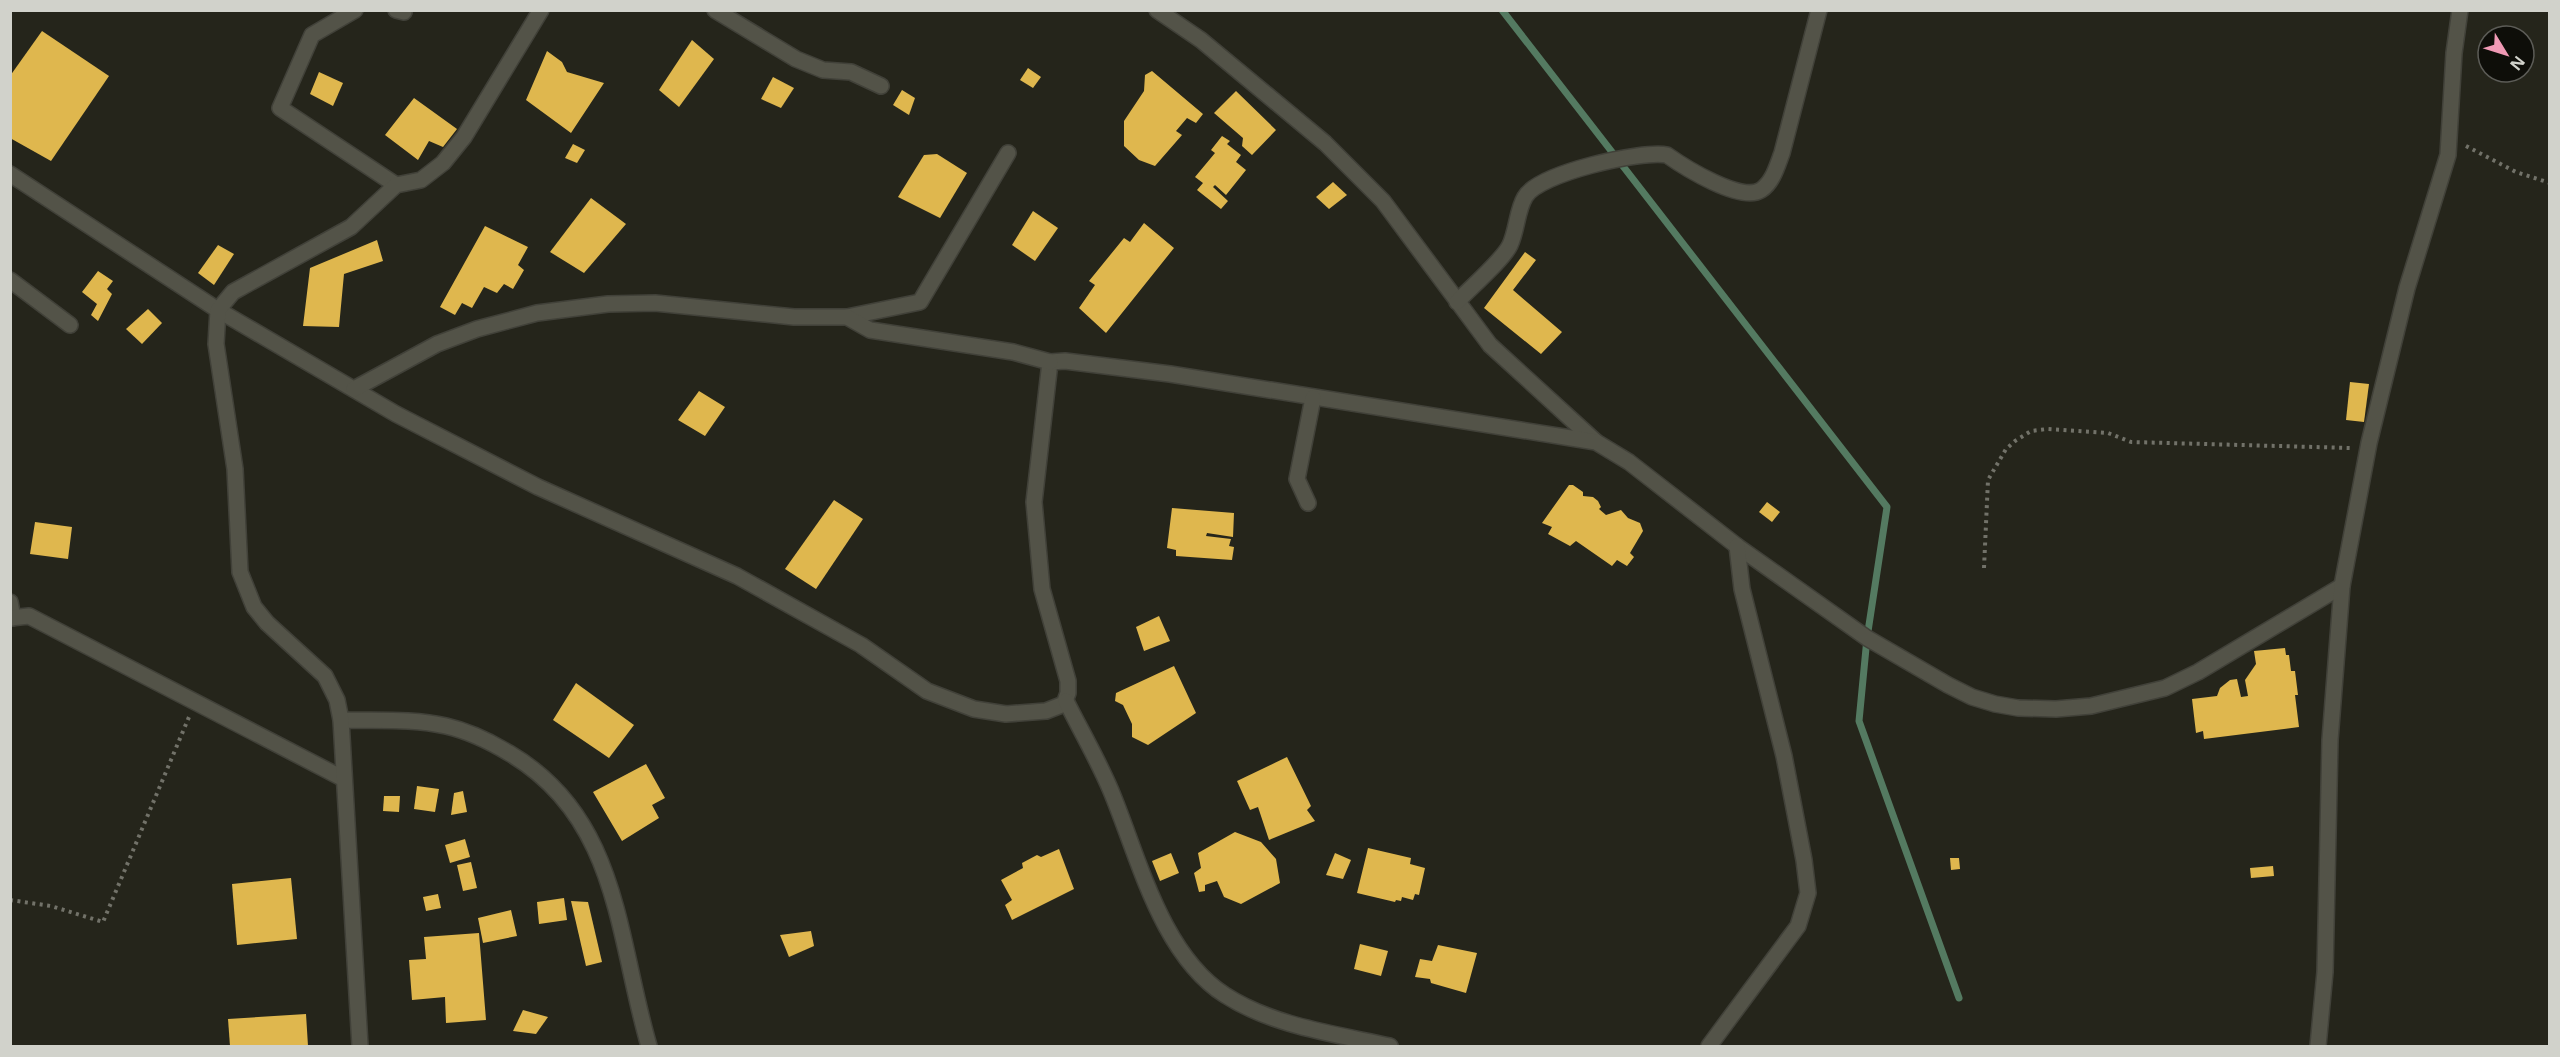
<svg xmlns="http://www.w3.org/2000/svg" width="2560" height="1057" font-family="'Open Sans',sans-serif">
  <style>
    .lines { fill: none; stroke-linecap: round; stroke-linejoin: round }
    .stream { stroke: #547a61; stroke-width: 7 }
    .building { fill: #dfb74e }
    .minor-casing { stroke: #414139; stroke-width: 18 }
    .path { stroke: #727269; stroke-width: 4; stroke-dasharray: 3 4.5; stroke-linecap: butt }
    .minor { stroke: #535348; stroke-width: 15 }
  </style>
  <rect width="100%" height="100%" fill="#25251b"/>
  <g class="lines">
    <!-- stream -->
    <polyline class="stream" points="1502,10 1887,507 1867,638 1859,721 1959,998"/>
  </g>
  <!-- building -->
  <g class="building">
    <polygon points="42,31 109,76 51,161 10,138 10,76"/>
    <polygon points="692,40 714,59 679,107 659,90"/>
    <polygon points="547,51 562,62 567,72 604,83 571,133 526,100"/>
    <polygon points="1028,68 1041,77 1033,88 1020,80"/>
    <polygon points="1152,71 1203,114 1196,123 1187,118 1176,131 1182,135 1155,166 1139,160 1124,146 1124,121 1144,91 1145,75"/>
    <polygon points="319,72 343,83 333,106 310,94"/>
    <polygon points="773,77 794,88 781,108 761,99"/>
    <polygon points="902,90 915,98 909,115 893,105"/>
    <polygon points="1236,91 1276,130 1252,155 1242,146 1243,138 1214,113"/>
    <polygon points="414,98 457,129 443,147 429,141 418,160 385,135"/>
    <polygon points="1222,136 1230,141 1227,144 1241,155 1236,162 1246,170 1226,195 1215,185 1213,187 1228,201 1221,209 1197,190 1203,183 1195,177 1215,153 1211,150"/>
    <polygon points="573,144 585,150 577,163 565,158"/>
    <polygon points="937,154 967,173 940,218 898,197 924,155"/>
    <polygon points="1333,182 1347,195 1329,209 1316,197"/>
    <polygon points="591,198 626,224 584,273 550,252"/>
    <polygon points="1033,211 1058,228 1035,261 1012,245"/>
    <polygon points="1144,223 1174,248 1106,333 1079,308 1095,285 1089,281 1124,238 1130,242"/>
    <polygon points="485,226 528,247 518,265 524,270 513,289 504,284 497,293 484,287 472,308 462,303 455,315 440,307"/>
    <polygon points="377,240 383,261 344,274 339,327 303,326 310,268"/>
    <polygon points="218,245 234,254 214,285 198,273"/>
    <polygon points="1525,252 1536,260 1513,290 1562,332 1541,354 1484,308"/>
    <polygon points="98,271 113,281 107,289 112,294 98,321 91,315 97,304 82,292"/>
    <polygon points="148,309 162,323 142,344 126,329"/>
    <polygon points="2350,382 2369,384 2364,422 2346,420"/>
    <polygon points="699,391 725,407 705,436 678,420"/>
    <polygon points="1569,485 1573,485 1583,492 1583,496 1593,497 1598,501 1601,507 1599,509 1606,515 1621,510 1628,518 1640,523 1643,531 1630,553 1634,557 1627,566 1617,560 1612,566 1576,541 1570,546 1548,534 1552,527 1542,523"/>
    <polygon points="834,500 863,519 816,589 785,569"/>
    <polygon points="1767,502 1780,512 1772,522 1759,512"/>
    <polygon points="1172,508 1234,513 1233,537 1207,533 1206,536 1231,539 1229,546 1234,547 1232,560 1176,556 1176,550 1167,548"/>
    <polygon points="35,522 72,527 68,559 30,554"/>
    <polygon points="1159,616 1170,641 1144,651 1136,627"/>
    <polygon points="2285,648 2286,655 2289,655 2291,671 2295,671 2298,695 2295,695 2299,727 2204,739 2203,731 2196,733 2192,699 2217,696 2220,688 2230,680 2237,679 2241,697 2248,696 2245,680 2256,664 2254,651"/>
    <polygon points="1174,666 1196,713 1148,745 1132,737 1132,724 1123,705 1115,701 1116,693"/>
    <polygon points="576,683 634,725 609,758 553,720"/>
    <polygon points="1287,757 1311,806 1307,810 1315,821 1269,840 1258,807 1250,810 1237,781"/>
    <polygon points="646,764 665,798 652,805 659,818 622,841 593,792"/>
    <polygon points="417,786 439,789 435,812 414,809"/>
    <polygon points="463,791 467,812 451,815 454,793"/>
    <polygon points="384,796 400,796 399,812 383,811"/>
    <polygon points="1235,832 1261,842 1276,859 1280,883 1241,904 1224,897 1217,881 1205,885 1205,891 1199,892 1194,873 1201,868 1198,853"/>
    <polygon points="465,839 470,857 450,863 445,845"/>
    <polygon points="1368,848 1411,858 1410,864 1425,868 1419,895 1415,894 1413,900 1402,897 1401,901 1396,900 1395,902 1357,893"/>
    <polygon points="1059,849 1074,889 1012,920 1005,905 1012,900 1001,880 1023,868 1022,863 1037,855 1041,857"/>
    <polygon points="1171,853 1179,873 1160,881 1152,861"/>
    <polygon points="1335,853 1351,860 1343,879 1326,875"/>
    <polygon points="1950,858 1959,858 1960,869 1951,870"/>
    <polygon points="471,862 477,888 463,891 457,865"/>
    <polygon points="2273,866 2274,876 2251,878 2250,868"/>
    <polygon points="291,878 297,939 237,945 232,884"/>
    <polygon points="438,894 441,908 426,911 423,897"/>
    <polygon points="564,898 567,920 539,924 537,902"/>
    <polygon points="571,901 588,902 602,962 586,966"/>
    <polygon points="511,910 517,936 483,943 478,918"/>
    <polygon points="811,931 814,946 789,957 780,935"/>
    <polygon points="479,933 486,1020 446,1023 445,997 412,1000 409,960 426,959 424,937"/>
    <polygon points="1360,944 1388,951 1381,976 1354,969"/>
    <polygon points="1438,945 1477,953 1466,993 1431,983 1430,979 1415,977 1420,959 1432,961"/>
    <polygon points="523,1010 548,1017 536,1034 513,1031"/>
    <polygon points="306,1014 308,1046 230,1046 228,1019"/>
  </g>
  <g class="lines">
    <!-- minor casing -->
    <g class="minor-casing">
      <g id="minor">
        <polyline points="355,10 312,35 280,108 396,185"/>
        <polyline points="396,10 404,12"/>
        <polyline points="715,10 796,59 823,70 851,72 881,86"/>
        <polyline points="1157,10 1201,40 1325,143 1383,201 1490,345 1595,441"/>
        <polyline points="10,174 218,310 396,414 538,487 737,576 861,645 927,691 974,709 1006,714 1046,711 1064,704 1068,693 1068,681 1042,589 1034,502 1050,362 1065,361 1170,374 1596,442 1629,462 1737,546 1867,638 1948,685 1972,697 1995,704 2018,708 2056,709 2091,706 2165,688 2198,672 2342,586"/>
        <polyline points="10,280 70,325"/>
        <path d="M1457 302C1469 289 1503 260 1510 245 1517 230 1517 210 1525 197 1538 173 1642 150 1667 155 1684 167 1741 203 1761 190 1773 182 1777 166 1782 153L1819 10"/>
        <polyline points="847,317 920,302 1008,153"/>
        <polyline points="354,389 437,344 477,329 537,313 608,304 655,303 794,317 847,317 870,330 1013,352 1050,362"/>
        <polyline points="1308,503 1297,479 1313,398"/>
        <polyline points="10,602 13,618"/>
        <polyline points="10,618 29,616 344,779"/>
        <path d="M1066 701C1081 731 1098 760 1111 791 1139 858 1161 954 1225 995 1273 1026 1335 1034 1390 1046"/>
        <path d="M341 720C375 721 413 718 446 726 468 731 489 741 509 753 619 817 617 937 649 1046"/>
        <polyline points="360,1046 341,720 337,700 325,676 267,623 254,607 240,572 235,469 216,344 218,310 233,292 351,227 396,185 421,180 443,163 464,137 541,10"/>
        <polyline points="1709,1046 1798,926 1808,893 1804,860 1784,756 1742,589 1737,546"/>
        <polyline points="2318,1046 2325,972 2330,740 2342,586 2369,443 2407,288 2448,155 2454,53 2460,10"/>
      </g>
    </g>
    <!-- path -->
    <g class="path">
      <polyline points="2466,146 2516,172 2550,183"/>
      <polyline points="1984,568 1988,480 2006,449 2015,441 2031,431 2047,429 2108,433 2131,442 2351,448"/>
      <polyline points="10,900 51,906 103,922 189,717"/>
    </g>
    <!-- minor -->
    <use href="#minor" class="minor"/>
  </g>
  <!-- border -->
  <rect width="2560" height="1057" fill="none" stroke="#d1d2cb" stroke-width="24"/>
  <!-- north arrow -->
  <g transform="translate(2506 54) rotate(128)"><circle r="28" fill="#0e0e09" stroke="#5c5c57" stroke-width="1.5"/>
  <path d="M0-4.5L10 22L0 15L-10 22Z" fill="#f09ab5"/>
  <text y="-9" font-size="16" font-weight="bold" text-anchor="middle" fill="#d1d2cb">N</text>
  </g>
</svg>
